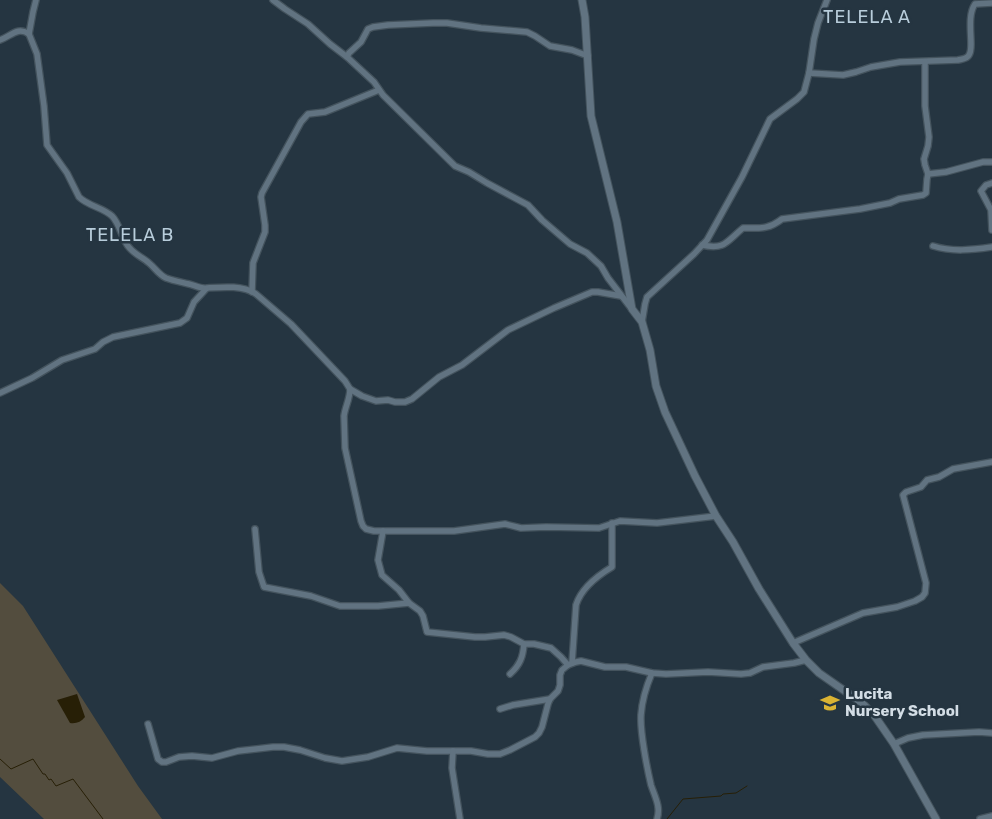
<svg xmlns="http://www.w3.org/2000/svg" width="992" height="819" font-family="Rubik,sans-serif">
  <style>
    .green { fill: #534d3e }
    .water { fill: #271f06 }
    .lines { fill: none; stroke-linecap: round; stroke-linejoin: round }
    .stream { stroke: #271f06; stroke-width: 1 }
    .minor-casing { stroke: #44535d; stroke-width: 8 }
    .tertiary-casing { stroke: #44535d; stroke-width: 9 }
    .minor { stroke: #617381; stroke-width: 5.5 }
    .tertiary { stroke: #617381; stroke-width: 7 }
    .labels { text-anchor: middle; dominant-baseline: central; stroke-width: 5; stroke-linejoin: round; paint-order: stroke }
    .poi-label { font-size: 15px; font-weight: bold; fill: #d3dde5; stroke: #253541; text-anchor: start }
    .quarter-label { font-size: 18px; letter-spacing: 1px; fill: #b8cddb; stroke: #253541 }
  </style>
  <rect width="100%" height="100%" fill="#253541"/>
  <!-- green -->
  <polygon class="green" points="0,583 23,606 138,786 162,819 44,819 0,777"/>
  <!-- water -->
  <path class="water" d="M77 694 85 717C81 722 76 724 70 723L57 700Z"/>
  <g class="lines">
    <!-- stream -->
    <g class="stream">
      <polyline points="0,759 11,769 33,759 43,774 45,774 49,780 51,779 56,786 73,779 103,819"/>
      <polyline points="667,819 683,799 721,796 723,794 736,793 747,786"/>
    </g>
    <!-- minor casing -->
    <g class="minor-casing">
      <g id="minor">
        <path d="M36 0 33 12 29 34 37 54 44 106 47 145 67 173 79 197C88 206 102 207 112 216 119 223 121 235 126 243 131 253 141 256 149 263 155 268 159 275 166 278 174 281 181 282 189 284 194 285 201 289 207 288 222 287 243 285 256 294L291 324 345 381 350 389C350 399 345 407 344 416L345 448 361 521 363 526 366 529 374 531H454L505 524 521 528 546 527 599 528 620 521 657 523 716 516"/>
        <polyline points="273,0 285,9 308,24 330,44 347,57 374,82 383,95 455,166 469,172 487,183 528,205 542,220 570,244 587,253 601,266 608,278 631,308"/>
        <path d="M0 40C11 36 18 26 29 34"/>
        <polyline points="347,57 349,53 361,42 368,29 373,27 388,25 433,23 447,23 481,28 527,32 535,36 550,46 572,50 588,56"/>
        <path d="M809 73 843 75 856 72 871 67 900 62 958 60C962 59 967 59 969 55 971 52 971 47 971 44 971 32 968 14 975 4L992 3"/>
        <polyline points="928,174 946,172 983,162 992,162"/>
        <polyline points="992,183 986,185 981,191 991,210 992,230"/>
        <path d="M702 245C725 250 726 242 743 228 759 228 768 230 782 219L860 209 890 203 899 199 923 195 926 193 927 179 928 174 925 165 924 159 928 146 929 137 925 106V62"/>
        <path d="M933 246C952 252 972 250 992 247"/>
        <polyline points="252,292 253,263 265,232 265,225 261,197 262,193 301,122 308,114 325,112 379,90"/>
        <polyline points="642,322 645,304 647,297 694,254 707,240 742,177 770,119 797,99 804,92 809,73 814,39 818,23 827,0"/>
        <polyline points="350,389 362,396 376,401 388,400 395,402 405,402 412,399 439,377 462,365 508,330 554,308 592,292 598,292 621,296"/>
        <polyline points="0,393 32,378 62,360 95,349 103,342 113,337 180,323 187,318 194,302 206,289"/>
        <polyline points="255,529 259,572 264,587 311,596 340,606 378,606 409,603"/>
        <polyline points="383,531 378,560 382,575 399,590 409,603 420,611 423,616 427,632 475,637 485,637 504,635 511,637 524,644 534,644 551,648 561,657 568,665"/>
        <polyline points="793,643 863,613 897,607 915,601 922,597 925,593 926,583 903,495 906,492 921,487 927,480 939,477 953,469 992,462"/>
        <path d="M572 663 576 605C581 589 597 576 612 567V523"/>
        <path d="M652 673C646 687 642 700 641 715 640 732 647 768 651 785 655 797 661 807 657 819"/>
        <path d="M510 674C520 665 523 657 524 644"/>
        <polyline points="500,709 513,705 550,699"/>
        <polyline points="148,724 158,759 162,762 166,762 179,757 192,756 212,758 238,751 273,747 284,747 300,750 325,758 342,761 368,757 397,748 427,751 471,751 488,754 500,754 510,750 535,737 539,733 542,727 548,704 550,699 558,691 560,685 560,675 562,670 568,665 576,662 581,661 605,667 626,667 652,673 666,674 708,672 741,674 750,673 763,667 794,663 806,660"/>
        <polyline points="894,744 908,738 923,735 979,732 992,733"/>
        <polyline points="453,751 452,768 460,819"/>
        <polyline points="980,819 992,816"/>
      </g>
    </g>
    <!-- tertiary casing -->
    <g class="tertiary-casing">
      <polyline id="tertiary" points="582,0 585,17 591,116 617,222 632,309 642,322 650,350 656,386 665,412 695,476 716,516 733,542 759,589 793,643 806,660 819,673 862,703 874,715 894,744 936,819"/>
    </g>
    <!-- minor -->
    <use href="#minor" class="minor"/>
    <!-- tertiary -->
    <use href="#tertiary" class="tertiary"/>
  </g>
  <!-- icons -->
  <defs>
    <g id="school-bare" transform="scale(1.5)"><path d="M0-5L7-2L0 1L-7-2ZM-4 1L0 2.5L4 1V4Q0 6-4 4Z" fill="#dab333" stroke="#253541" stroke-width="2.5" paint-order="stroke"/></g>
  </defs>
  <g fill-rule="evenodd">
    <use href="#school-bare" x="830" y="703"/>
  </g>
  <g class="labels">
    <!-- poi labels -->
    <g class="poi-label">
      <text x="845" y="694">Lucita<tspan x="845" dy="17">Nursery School</tspan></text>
    </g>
    <!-- quarter labels -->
    <g class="quarter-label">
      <text x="867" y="17">TELELA A</text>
      <text x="130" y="235">TELELA B</text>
    </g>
  </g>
</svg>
